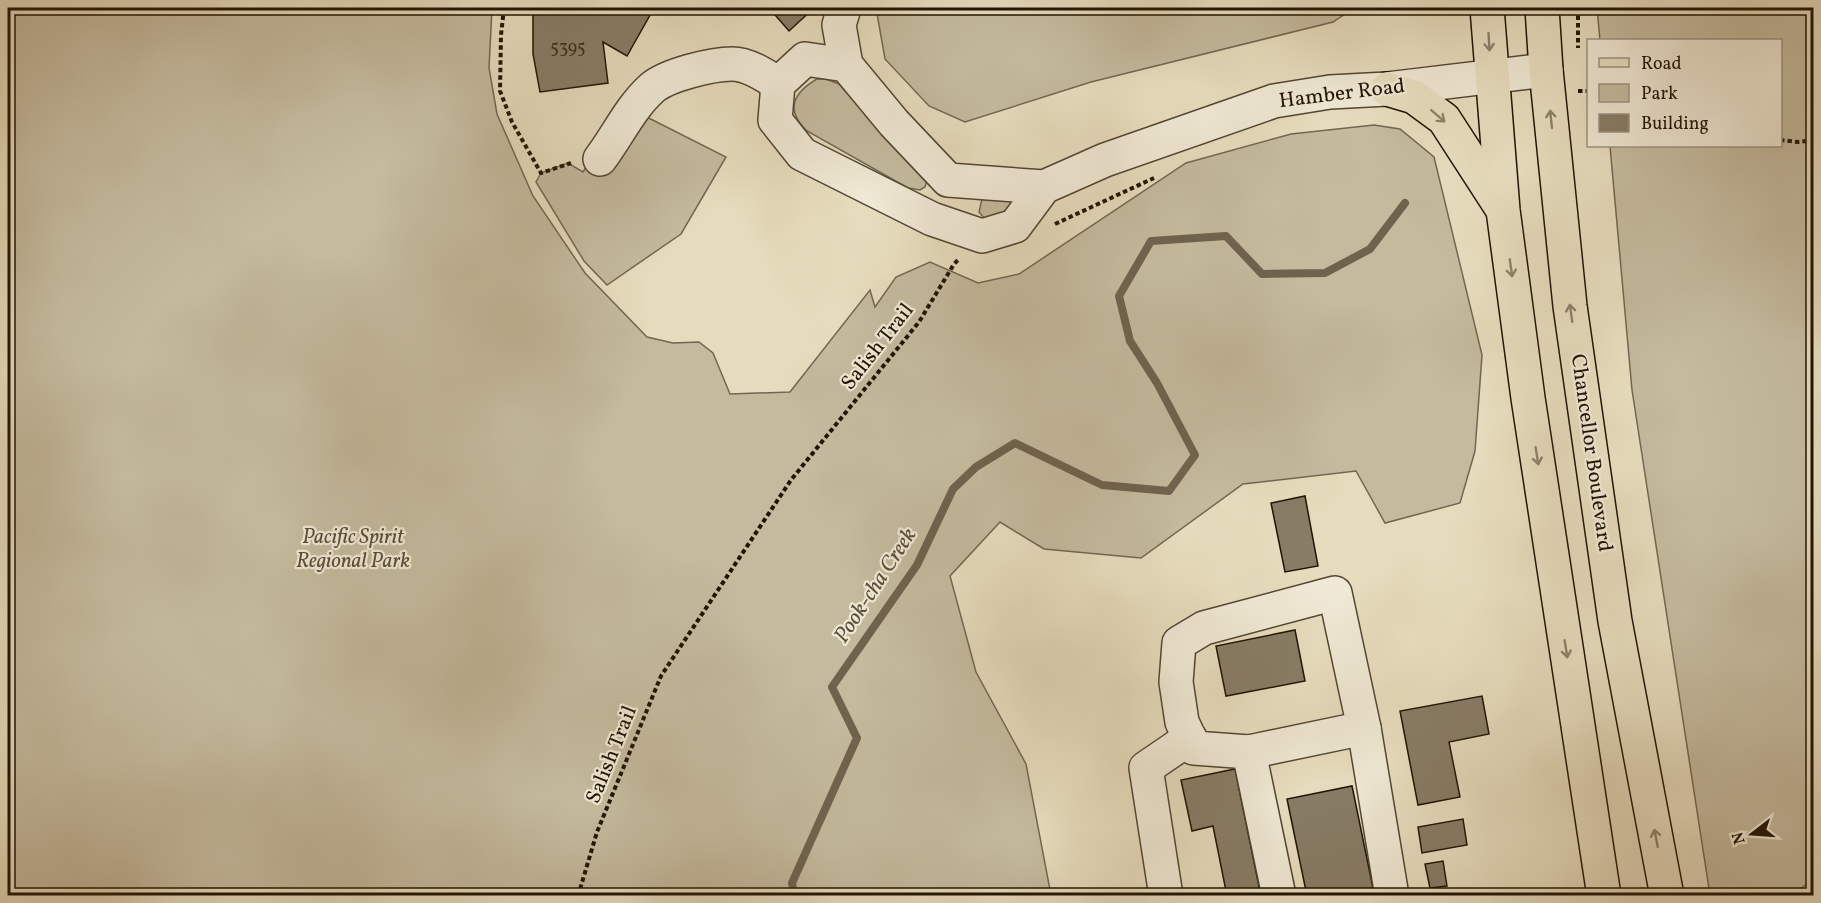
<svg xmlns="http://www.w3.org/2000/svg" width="1821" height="903" font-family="Vollkorn,serif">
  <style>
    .green { fill: #c4ba9e; stroke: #726752; stroke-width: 1.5 }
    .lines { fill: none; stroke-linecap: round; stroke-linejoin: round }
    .stream { stroke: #6f634e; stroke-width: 8 }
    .building { fill: #877c65; stroke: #201405; stroke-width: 1.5 }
    .minor-casing { stroke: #524633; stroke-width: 36 }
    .major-casing { stroke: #201405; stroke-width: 36 }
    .path { stroke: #201405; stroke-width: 4; stroke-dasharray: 4.5 3; stroke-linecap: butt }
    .minor { stroke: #efe8d4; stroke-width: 33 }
    .major { stroke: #e6dcbd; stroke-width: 33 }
    .oneway { stroke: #8d826a }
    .labels { text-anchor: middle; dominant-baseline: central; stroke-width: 4.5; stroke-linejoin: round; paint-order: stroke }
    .number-label { font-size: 18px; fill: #3a2e1d }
    .street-label { font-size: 21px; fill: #201405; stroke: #efe8d4 }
    .park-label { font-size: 21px; font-style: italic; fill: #594e3b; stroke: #efe8d4 }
    .water-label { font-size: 22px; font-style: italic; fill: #5b4f3b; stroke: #efe8d4 }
  </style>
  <rect width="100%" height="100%" fill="#e6dcbd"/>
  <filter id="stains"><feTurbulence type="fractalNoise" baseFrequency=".00333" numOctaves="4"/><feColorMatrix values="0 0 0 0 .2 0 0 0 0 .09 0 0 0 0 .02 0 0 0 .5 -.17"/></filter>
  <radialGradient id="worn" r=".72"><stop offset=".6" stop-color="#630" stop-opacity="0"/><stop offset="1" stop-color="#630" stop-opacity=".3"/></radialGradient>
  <!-- green -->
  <g class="green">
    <polygon points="8,8 492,8 489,68 497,114 533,196 585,273 647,337 673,343 699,342 713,353 730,394 790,392 870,290 875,307 896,277 930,262 978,283 1019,274 1186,163 1291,134 1374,125 1400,129 1434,157 1482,355 1475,451 1460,503 1385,523 1356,471 1243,484 1141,558 1044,549 1000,522 950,576 976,672 1026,764 1051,895 8,895"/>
    <polygon points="876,8 1354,8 1333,22 1091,82 965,122 929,106 885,59"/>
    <polygon points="1597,8 1813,8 1814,879 1791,895 1710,895 1632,390 1610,146 1780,146 1780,40 1600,40"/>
    <path d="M817 79H826L839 84 901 154 927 180 925 187 920 190 908 188 807 131C785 110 793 93 817 79Z"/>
    <polygon points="625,106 726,157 681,234 607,285 584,261 536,182 541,173 568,163 583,172"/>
    <polygon points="990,196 1017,201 1002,215 984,218 979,212 982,199"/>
  </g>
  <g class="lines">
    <!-- stream -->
    <polyline class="stream" points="794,896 792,883 857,738 832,687 917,565 953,489 976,467 1015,443 1102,485 1169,491 1195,455 1157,383 1130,341 1119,296 1151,241 1226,236 1262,274 1325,273 1370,249 1405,203"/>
  </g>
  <!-- building -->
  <g class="building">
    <polygon points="533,8 654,8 627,56 603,42 608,83 540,92 533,54"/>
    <polygon points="769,8 814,8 789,31"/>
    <polygon points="1305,496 1318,566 1285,572 1271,503"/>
    <polygon points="1295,630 1305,681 1226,696 1216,646"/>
    <polygon points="1482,696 1489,734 1449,742 1460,797 1418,805 1400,711"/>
    <polygon points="1235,769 1261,896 1227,896 1213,826 1192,831 1181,780"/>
    <polygon points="1352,786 1373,888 1337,896 1307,896 1287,799"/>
    <polygon points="1463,819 1467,845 1422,853 1418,827"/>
    <polygon points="1443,861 1447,886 1430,888 1425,864"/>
  </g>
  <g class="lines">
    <!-- minor casing -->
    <g class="minor-casing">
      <g id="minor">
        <polyline points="844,8 839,25 846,65"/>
        <path d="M600 159C618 135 630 108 652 88 667 75 712 64 732 64 748 64 765 75 778 84"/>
        <polyline points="1044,187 1015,226 982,236 932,219 802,154 775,120 778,84 805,59 846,65 894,123 948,180 1044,187 1105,160 1274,101 1330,92 1387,89 1546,70"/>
        <polygon points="1335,593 1364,728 1249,752 1194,748 1182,722 1176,682 1179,643 1204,628"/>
        <polyline points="1364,728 1392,896"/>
        <polyline points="1249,752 1279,896"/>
        <polyline points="1166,896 1146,768 1190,738"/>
      </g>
    </g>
    <!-- major casing -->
    <g class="major-casing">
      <g id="major">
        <polyline points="1487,8 1503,210 1528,398 1604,896"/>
        <polyline points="1542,8 1546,70 1570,306 1615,621 1667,896"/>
        <polyline points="1387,89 1414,97 1444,119 1501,207"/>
      </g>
    </g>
    <!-- path -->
    <g class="path">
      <polyline points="504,8 501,35 500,91 512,122 541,173 571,163"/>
      <polyline points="1578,8 1578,48"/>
      <polyline points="1578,91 1588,91"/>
      <polyline points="1780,140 1798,142 1814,140"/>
      <polyline points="1055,224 1154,178"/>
      <polyline points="578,896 597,832 661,676 791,480 919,322 954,264 958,260"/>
    </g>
    <!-- minor -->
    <use href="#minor" class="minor"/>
    <!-- major -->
    <use href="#major" class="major"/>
  </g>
  <!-- one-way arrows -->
  <defs><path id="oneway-shaft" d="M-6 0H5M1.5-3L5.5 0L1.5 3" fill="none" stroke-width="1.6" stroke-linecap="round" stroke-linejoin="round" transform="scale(1.5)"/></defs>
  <g class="oneway">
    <use href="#oneway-shaft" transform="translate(1489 42) rotate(87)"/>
    <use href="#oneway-shaft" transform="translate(1438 116) rotate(41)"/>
    <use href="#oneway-shaft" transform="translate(1551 119) rotate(-96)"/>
    <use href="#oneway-shaft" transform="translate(1511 268) rotate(82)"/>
    <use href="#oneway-shaft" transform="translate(1571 313) rotate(-98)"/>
    <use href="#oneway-shaft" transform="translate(1537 456) rotate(81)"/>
    <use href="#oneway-shaft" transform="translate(1566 649) rotate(81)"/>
    <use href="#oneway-shaft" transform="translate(1656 838) rotate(-101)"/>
  </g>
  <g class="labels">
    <!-- number labels -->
    <g class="number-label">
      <text x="568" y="48">5395</text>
    </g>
    <!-- street labels -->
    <g class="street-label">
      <text transform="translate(1342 94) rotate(-7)">Hamber Road</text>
      <text transform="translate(878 347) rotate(-52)">Salish Trail</text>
      <text transform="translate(1591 453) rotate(82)">Chancellor Boulevard</text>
      <text transform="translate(612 755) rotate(-68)">Salish Trail</text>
    </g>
    <!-- park labels -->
    <g class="park-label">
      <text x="353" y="537">Pacific Spirit<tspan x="353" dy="24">Regional Park</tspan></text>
    </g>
    <!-- water labels -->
    <g class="water-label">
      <text transform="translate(876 586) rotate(-57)">Pook-cha Creek</text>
    </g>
  </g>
  <!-- margin -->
  <rect width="1821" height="903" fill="none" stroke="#e6dcbd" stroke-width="30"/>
  <rect x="9" y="9" width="1803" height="885" fill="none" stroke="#201405" stroke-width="3"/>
  <rect x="15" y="15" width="1791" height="873" fill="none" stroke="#201405" stroke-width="1.5"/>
  <!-- legend -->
  <rect x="1587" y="39" width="195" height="108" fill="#efe8d4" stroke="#9c9381" stroke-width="1.5"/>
  <rect x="1599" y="58" width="30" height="9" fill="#e6dcbd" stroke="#9c9381" stroke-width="1.5"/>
  <text x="1641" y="69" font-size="18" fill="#201405">Road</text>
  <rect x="1599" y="84" width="30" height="18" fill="#c4ba9e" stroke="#9c9381" stroke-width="1.5"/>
  <text x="1641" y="99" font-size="18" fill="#201405">Park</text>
  <rect x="1599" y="114" width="30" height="18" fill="#877c65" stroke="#9c9381" stroke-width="1.5"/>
  <text x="1641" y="129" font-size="18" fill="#201405">Building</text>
  <!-- north arrow -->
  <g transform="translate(1752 834) rotate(253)" stroke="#efe8d4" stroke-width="4.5" paint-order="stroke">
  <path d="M0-4.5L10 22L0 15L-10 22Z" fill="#201405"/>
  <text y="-9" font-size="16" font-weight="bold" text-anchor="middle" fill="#201405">N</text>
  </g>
  <rect width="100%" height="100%" filter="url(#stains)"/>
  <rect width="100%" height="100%" fill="url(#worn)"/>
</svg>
